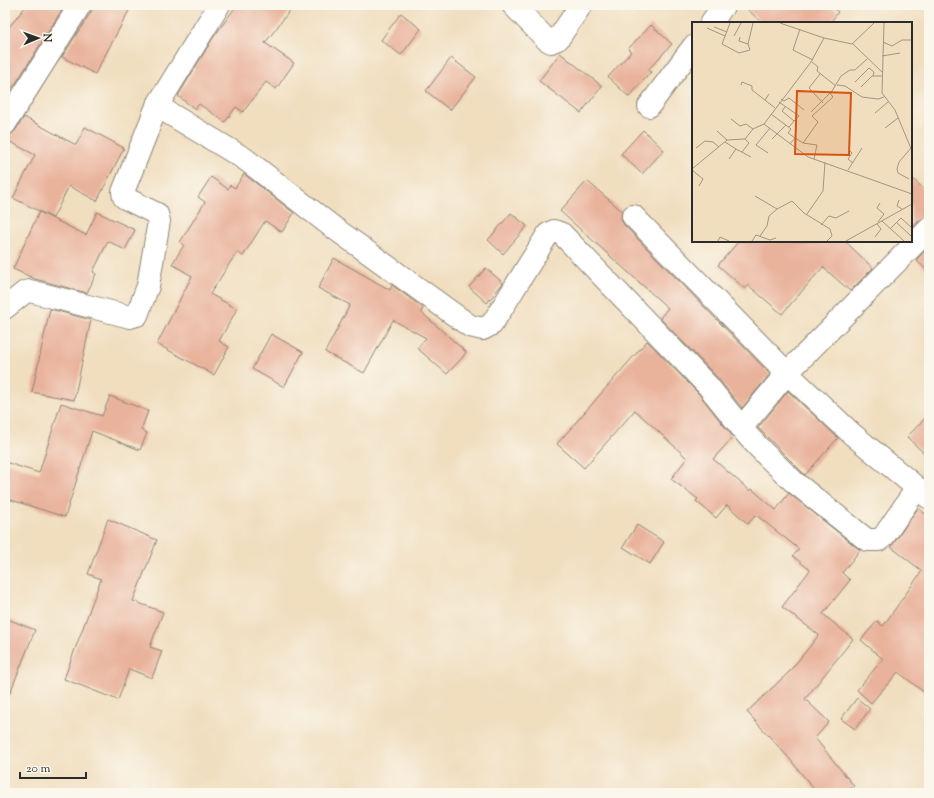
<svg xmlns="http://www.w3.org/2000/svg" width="934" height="798" font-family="'Sorts Mill Goudy',serif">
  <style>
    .building { fill: #e9b29b }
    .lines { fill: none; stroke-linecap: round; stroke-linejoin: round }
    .minor-casing { stroke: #8e8475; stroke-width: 24 }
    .minor { stroke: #fff; stroke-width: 22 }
    .inset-road { fill: none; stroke: #a19684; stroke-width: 1 }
    .view { fill: #d5540f; fill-opacity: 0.15; stroke: #d5540f; stroke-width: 2 }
    .inset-edge { fill: none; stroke: #2b2b2b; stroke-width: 2 }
  </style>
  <rect width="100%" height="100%" fill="#fbf7ec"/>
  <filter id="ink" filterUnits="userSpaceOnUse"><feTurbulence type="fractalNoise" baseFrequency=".025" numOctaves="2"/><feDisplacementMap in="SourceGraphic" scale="8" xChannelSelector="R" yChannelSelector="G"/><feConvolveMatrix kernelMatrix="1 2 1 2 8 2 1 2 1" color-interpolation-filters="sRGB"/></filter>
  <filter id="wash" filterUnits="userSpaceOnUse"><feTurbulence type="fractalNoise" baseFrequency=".012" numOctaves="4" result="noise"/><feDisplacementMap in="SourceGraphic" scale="16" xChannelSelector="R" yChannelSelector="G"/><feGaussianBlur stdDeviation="0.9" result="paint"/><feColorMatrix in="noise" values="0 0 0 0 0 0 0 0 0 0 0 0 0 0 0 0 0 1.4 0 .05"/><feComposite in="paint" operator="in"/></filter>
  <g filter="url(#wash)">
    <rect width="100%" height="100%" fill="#f0debf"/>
    <g id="blocks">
      <!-- building -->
      <g class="building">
        <polygon points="27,5 65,5 16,83 5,97 5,32"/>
        <polygon points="92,5 132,5 95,74 62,57 91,12"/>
        <polygon points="237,5 294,5 265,43 294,63 276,89 266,82 243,112 236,107 225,122 199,104 195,109 178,96 213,38"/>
        <polygon points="743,5 829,5 838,12 830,23 762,23"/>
        <polygon points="401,13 421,29 401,55 381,40"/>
        <polygon points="651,25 672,44 648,70 651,72 629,97 608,77 631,52 628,49"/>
        <polygon points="560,53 602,86 581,113 539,81"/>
        <polygon points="451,58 476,77 450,110 426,91"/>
        <polygon points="24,117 76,145 85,127 124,148 97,201 69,186 53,218 13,198 35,155 5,139 5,136 10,135 15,131"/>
        <polygon points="643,130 664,150 642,174 621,154"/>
        <polygon points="244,174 294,213 282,232 265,221 243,256 237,252 210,294 237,309 219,341 229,347 214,375 157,344 192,276 172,264 184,245 180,242 205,202 198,197 211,177 228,189 230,185 235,188"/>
        <polygon points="911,177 929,194 929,217 920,220 911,229"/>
        <polygon points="587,181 622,211 621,219 624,225 770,374 742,408 717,377 660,318 668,308 560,211"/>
        <polygon points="39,212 86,235 97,212 135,230 125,250 108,241 93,272 96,274 87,293 35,279 13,269"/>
        <polygon points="511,213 527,226 503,254 488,240"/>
        <polygon points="739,241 845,241 873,268 850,291 823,267 782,314 748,285 745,289 718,265"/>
        <polygon points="929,247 929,272 916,260"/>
        <polygon points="334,258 390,290 392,285 423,308 421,312 466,352 462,358 447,374 417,348 426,338 393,320 364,373 325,352 350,305 318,288"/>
        <polygon points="486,268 503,283 487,303 469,287"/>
        <polygon points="50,309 91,320 74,400 32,392"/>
        <polygon points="271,334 303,352 284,387 252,369"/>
        <polygon points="647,341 699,394 733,437 713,459 750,491 752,489 776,510 789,493 860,550 842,573 850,580 823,614 853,639 805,699 829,722 815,738 854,786 846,793 817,793 789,758 747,712 789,672 819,635 782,607 810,570 793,556 799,549 756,515 748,524 727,505 716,518 696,501 698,499 671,479 687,458 635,410 584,468 557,444"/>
        <polygon points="788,391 838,438 805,475 758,428"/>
        <polygon points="110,396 148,411 141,430 147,433 140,450 92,431 65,517 5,498 5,462 39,473 61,403 102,416"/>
        <polygon points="929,414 929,458 907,437"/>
        <polygon points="918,508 929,517 929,696 898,672 871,703 857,690 883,659 861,640 877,621 883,626 922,571 891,547"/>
        <polygon points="108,519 157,540 133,601 163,612 150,647 162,651 152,678 129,669 118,700 64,679 101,579 88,574"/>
        <polygon points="637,525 664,542 650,564 623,547"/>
        <polygon points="5,618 35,630 6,703 5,703"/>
        <polygon points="857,698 870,709 855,729 841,719"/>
      </g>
    </g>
  </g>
  <g filter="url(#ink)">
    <use href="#blocks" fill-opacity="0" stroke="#8e8475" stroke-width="1"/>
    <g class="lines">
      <!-- minor casing -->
      <g class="minor-casing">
        <g id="minor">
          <polyline points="219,5 157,106 245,159 330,225 470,326 483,329 492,324 548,234 554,231 562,234 708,386 748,436 765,454 793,481 867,540 879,540 884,536 917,488"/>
          <polyline points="513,5 546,39 551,42 558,39 581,5"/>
          <polyline points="711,23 724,5"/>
          <polyline points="649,106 693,47"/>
          <polyline points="5,124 80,5"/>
          <polyline points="633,216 787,373 852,434 928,497"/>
          <polyline points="5,308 25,292 30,291 130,317 137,315 148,286 159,221 157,214 127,199 124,197 123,192 157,106"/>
          <polyline points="742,427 787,373 929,229"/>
        </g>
      </g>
      <!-- minor -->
      <use href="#minor" class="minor"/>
    </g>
  </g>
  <!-- overview -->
  <g transform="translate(692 22)">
    <rect width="220" height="220" fill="#f0debf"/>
    <path class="inset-road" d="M38 1 30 22 47 31 58 28 56 22 61 1M88 1 132 16 160 22 182 1M192 1 190 71 203 88 220 129M22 5 35 10M15 6 33 14M108 7 101 28 121 38M42 14 49 1M48 15 47 19 56 22M191 20 200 24 210 18H220M161 22 190 50M190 34 208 31M120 40 126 45 125 49 144 64M128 52 117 66 131 81M163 60 177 46 182 50 181 54M49 63 50 60 60 64V68L73 78M145 63 153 64 170 75 186 77 192 75M169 65 180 54H190M77 72 73 78 83 86M89 77 92 79 97 76 112 88M87 80 107 94 102 99M93 85 90 89 102 99 97 105M119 90 140 69 149 54 158 48H163L175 37M183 91 196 80M79 92 99 107 96 111 103 116M39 97 48 104 54 102 61 107M72 102 116 135 220 172M193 106 206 96M25 109 35 118M80 117 94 103M33 120 44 127 37 137M111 121 125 123 122 137M98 122 103 116 111 121 126 100 120 94 141 75 138 71M4 126 13 119 21 120 27 125M44 127 59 135M157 128 160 131 156 137 161 141M50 130 57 121 53 117M76 131 64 123 78 106M0 147 35 118 53 117 61 107 72 102 119 40 132 16M0 148 11 157 7 164M156 148 170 126M217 157 206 151 205 147 207 140 219 126M63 174 85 187 100 179 112 191 138 207 140 214 135 219M207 178 205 184 210 187M115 192 131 169 133 140M190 199 212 219M186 200 192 192 185 186 188 181M204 200 220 215M129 203 137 194 144 196 157 189M198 207 209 196 220 206M68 214 75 204 77 194 85 187M183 215 189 207 185 202M26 219 28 215 37 219M60 219 64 213 78 218 84 216M154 219 220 182"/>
    <path class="view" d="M105 69 159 71 157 133 103 132Z"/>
    <rect width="220" height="220" class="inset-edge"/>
  </g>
  <!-- margin -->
  <rect width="934" height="798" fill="none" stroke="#fbf7ec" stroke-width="20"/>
  <!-- north arrow -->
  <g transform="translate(38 38) rotate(88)" stroke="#fbf7ec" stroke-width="3" paint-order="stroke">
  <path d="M0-3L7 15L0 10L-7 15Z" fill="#2b2b2b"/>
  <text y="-6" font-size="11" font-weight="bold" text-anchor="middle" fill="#2b2b2b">N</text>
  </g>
  <!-- scale -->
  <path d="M20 772v6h66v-6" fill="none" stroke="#2b2b2b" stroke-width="2"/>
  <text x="26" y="772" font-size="12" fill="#2b2b2b" stroke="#fbf7ec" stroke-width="3" paint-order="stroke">20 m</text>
</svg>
